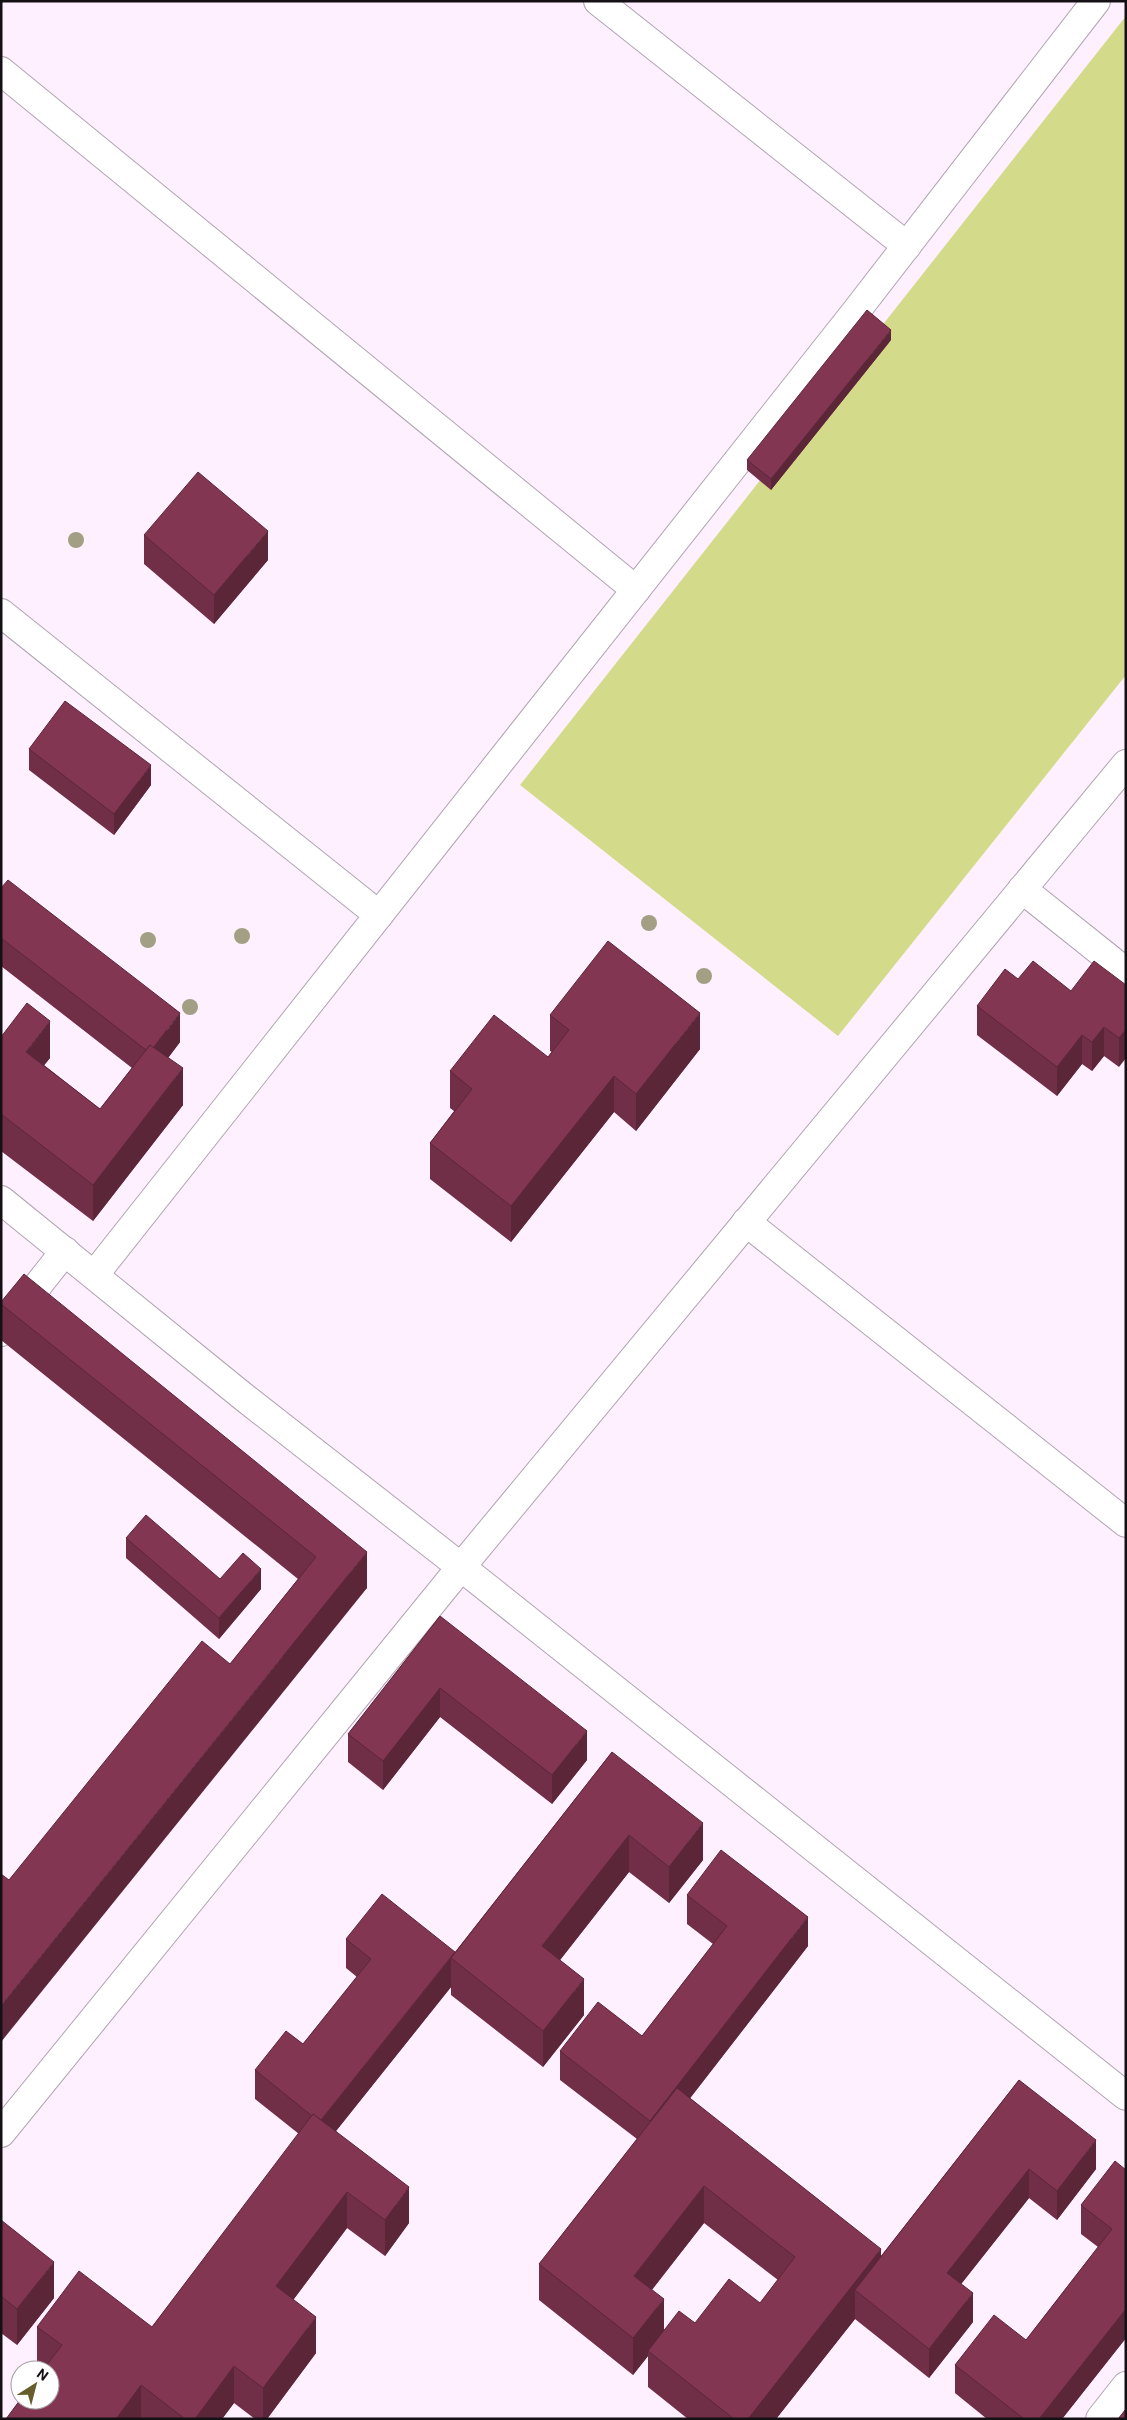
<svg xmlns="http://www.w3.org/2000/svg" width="1127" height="2420" font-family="Roboto,sans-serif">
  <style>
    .green { fill: #d3db8b }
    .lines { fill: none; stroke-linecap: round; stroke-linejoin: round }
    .street-casing { stroke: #b1a4b2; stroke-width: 30 }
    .street { stroke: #fff; stroke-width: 28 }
    .tree { fill: #a39f84 }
    .wall { fill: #712e47; fill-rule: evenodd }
    .shaded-wall { fill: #5c2639 }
    .building { fill: #833652; stroke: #5c2639 }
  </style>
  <rect width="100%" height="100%" fill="#fef0ff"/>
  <!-- green -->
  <polygon class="green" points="1126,16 1126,675 838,1036 520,785"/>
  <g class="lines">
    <!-- street casing -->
    <g class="street-casing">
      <g id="street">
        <polyline points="598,1 907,246"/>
        <polyline points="1,71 636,590"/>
        <polyline points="1,613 379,915"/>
        <polyline points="1022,889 1126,972"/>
        <polyline points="1,1200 245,1398 461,1567 1126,2096"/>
        <polyline points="746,1222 1126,1523"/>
        <polyline points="95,1274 857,310 1096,1"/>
        <polyline points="1,1332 65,1251"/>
        <polyline points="1,2133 461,1567 1126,764"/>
        <polyline points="1100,2419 1126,2386"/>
      </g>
    </g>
    <!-- street -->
    <use href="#street" class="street"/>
  </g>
  <!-- trees -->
  <g class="tree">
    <circle cx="76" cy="540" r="8"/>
    <circle cx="649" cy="923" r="8"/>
    <circle cx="242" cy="936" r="8"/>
    <circle cx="148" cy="940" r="8"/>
    <circle cx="704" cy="976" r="8"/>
    <circle cx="190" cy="1007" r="8"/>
  </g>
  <!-- wall -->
  <g class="wall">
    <polygon points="891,340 771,490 747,470 747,460"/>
    <polygon points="144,535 268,560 214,624 144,564"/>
    <polygon points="29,749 151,785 114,835 29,770"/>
    <polygon points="1,888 180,1042 168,1058 183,1105 93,1221 1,1151 1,1037 50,1058 44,1065 100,1109 132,1068 1,966"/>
    <polygon points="1018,979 1071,991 1126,985 1119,1067 1104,1056 1092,1071 1082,1064 1057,1096 977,1035 977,1006"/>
    <polygon points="550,1015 700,1049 636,1131 614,1112 511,1242 430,1179 430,1143 454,1111 450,1108 450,1071 548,1057 552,1052 550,1051"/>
    <polygon points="1,1302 367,1588 9,1880 230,1664 298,1579 1,1340"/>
    <polygon points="126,1538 220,1579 261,1589 219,1639 126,1558"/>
    <polygon points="440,1616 587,1760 552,1804 440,1717 383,1790 348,1762 348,1734"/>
    <polygon points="612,1752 703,1860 669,1903 629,1872 560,1960 584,2015 543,2067 451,1995 451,1987 336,2131 409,2223 385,2256 347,2228 293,2300 316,2353 267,2419 255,2419 234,2403 222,2419 6,2419 44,2369 37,2364 37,2327 152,2327 299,2134 255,2099 255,2070 303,2044 357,1977 346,1968 346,1939 455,1952"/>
    <path d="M687 1895 808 1946 690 2098 881 2256 1019 2080 1096 2169 1057 2220 1029 2198 961 2284 973 2322 929 2378 855 2319 776 2419H688L648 2387V2356L633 2375 539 2300V2264L637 2139 560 2080V2051L642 2036 713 1944 687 1924ZM704 2223 778 2280 760 2303 695 2323 664 2330 652 2290Z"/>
    <polygon points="1126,2170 1126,2338 1062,2419 987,2419 955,2393 955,2365 1026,2340 1098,2247 1081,2234 1081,2205"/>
    <polygon points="1,2220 54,2298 17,2345 1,2333"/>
  </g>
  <!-- shaded-wall -->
  <g class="shaded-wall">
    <polygon points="891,330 891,340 771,490 771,479"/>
    <polygon points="268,531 268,560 214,624 214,595"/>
    <polygon points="151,765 151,785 114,835 114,814"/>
    <polygon points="180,1013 180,1042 150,1082 150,1053"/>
    <polygon points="700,1013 700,1049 636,1131 636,1094"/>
    <polygon points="50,1021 50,1058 26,1088 26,1052"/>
    <polygon points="1104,1027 1104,1056 1092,1071 1092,1042"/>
    <polygon points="1126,1029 1126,1058 1119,1067 1119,1038"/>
    <polygon points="1082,1035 1082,1064 1057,1096 1057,1067"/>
    <polygon points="183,1068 183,1105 93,1221 93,1185"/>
    <polygon points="614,1076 614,1112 511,1242 511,1206"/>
    <polygon points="367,1552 367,1588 1,2042 1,2006"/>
    <polygon points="261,1569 261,1589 219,1639 219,1618"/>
    <polygon points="440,1688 440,1717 383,1790 383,1761"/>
    <polygon points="587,1731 587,1760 552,1804 552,1775"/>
    <polygon points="703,1823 703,1860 669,1903 669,1867"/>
    <polygon points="629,1835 629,1872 542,1983 542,1946"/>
    <polygon points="808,1917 808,1946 650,2150 650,2121"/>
    <polygon points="451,1958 451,1987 320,2151 320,2122"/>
    <polygon points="584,1979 584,2015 543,2067 543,2031"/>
    <polygon points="1096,2140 1096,2169 1057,2220 1057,2191"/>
    <polygon points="1029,2169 1029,2198 947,2302 947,2273"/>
    <polygon points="704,2186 704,2223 634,2312 634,2276"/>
    <polygon points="409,2187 409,2223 385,2256 385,2220"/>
    <polygon points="347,2192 347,2228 276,2323 276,2286"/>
    <polygon points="881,2249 881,2285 855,2290 855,2319 776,2419 748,2419"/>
    <polygon points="54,2262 54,2298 17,2345 17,2309"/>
    <polygon points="973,2293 973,2322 929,2378 929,2349"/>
    <polygon points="664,2299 664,2335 648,2351 648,2356 633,2375 633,2338"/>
    <polygon points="1126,2309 1126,2338 1062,2419 1039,2419"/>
    <polygon points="316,2317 316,2353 267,2419 263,2419 263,2388"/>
    <polygon points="234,2366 234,2403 222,2419 195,2419"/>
    <polygon points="141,2385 141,2419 116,2419"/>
  </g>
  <!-- building -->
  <g class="building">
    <polygon points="867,310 891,330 771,479 747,460"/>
    <polygon points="198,472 268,531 214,595 144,535"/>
    <polygon points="65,701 151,765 114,814 29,749"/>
    <polygon points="8,880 180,1013 153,1048 150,1045 146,1050 1,938 1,888"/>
    <polygon points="608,941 700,1013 636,1094 614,1076 511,1206 430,1143 472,1089 450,1071 494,1015 548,1057 569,1030 550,1015"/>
    <polygon points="1033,961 1071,991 1094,961 1126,985 1126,1029 1119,1038 1104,1027 1092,1042 1082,1035 1057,1067 977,1006 1005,969 1018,979"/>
    <polygon points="27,1003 50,1021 26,1052 100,1109 150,1045 183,1068 93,1185 1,1114 1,1037"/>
    <polygon points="24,1274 367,1552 1,2006 1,1874 9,1880 202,1641 230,1664 316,1557 1,1304 1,1302"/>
    <polygon points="146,1515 220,1579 243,1553 261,1569 219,1618 126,1538"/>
    <polygon points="440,1616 587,1731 552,1775 440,1688 383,1761 348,1734"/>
    <polygon points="612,1752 703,1823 669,1867 629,1835 542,1946 584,1979 543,2031 451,1958"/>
    <polygon points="721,1850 808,1917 650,2121 560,2051 598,2002 642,2036 727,1926 687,1895"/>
    <polygon points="382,1894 455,1952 321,2120 313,2114 312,2116 255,2070 286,2031 303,2044 371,1959 346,1939"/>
    <polygon points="1019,2080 1096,2140 1057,2191 1029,2169 947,2273 973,2293 929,2349 855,2290"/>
    <polygon points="677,2088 881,2249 748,2419 734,2419 648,2351 679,2311 695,2323 729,2279 760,2303 795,2257 704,2186 634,2276 664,2299 633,2338 539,2264"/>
    <polygon points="313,2114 409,2187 385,2220 347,2192 276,2286 316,2317 263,2388 234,2366 195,2419 185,2419 141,2385 116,2419 6,2419 20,2400 50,2400 50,2370 43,2370 62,2345 37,2327 79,2271 152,2327"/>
    <polygon points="1115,2161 1126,2170 1126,2309 1039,2419 1024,2419 955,2365 994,2315 1026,2340 1112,2229 1081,2205"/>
    <polygon points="1,2220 54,2262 17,2309 1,2296"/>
    <polygon points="1126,2409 1126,2419 1118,2419"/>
  </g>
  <!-- border -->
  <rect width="1127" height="2420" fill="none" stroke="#151015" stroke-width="5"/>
  <!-- north arrow -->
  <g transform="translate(35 2385) rotate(36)"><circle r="24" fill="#ffffff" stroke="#a19fa1"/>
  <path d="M0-4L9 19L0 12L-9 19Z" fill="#685e2b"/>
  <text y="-8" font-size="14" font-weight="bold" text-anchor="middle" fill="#151015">N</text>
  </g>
</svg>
